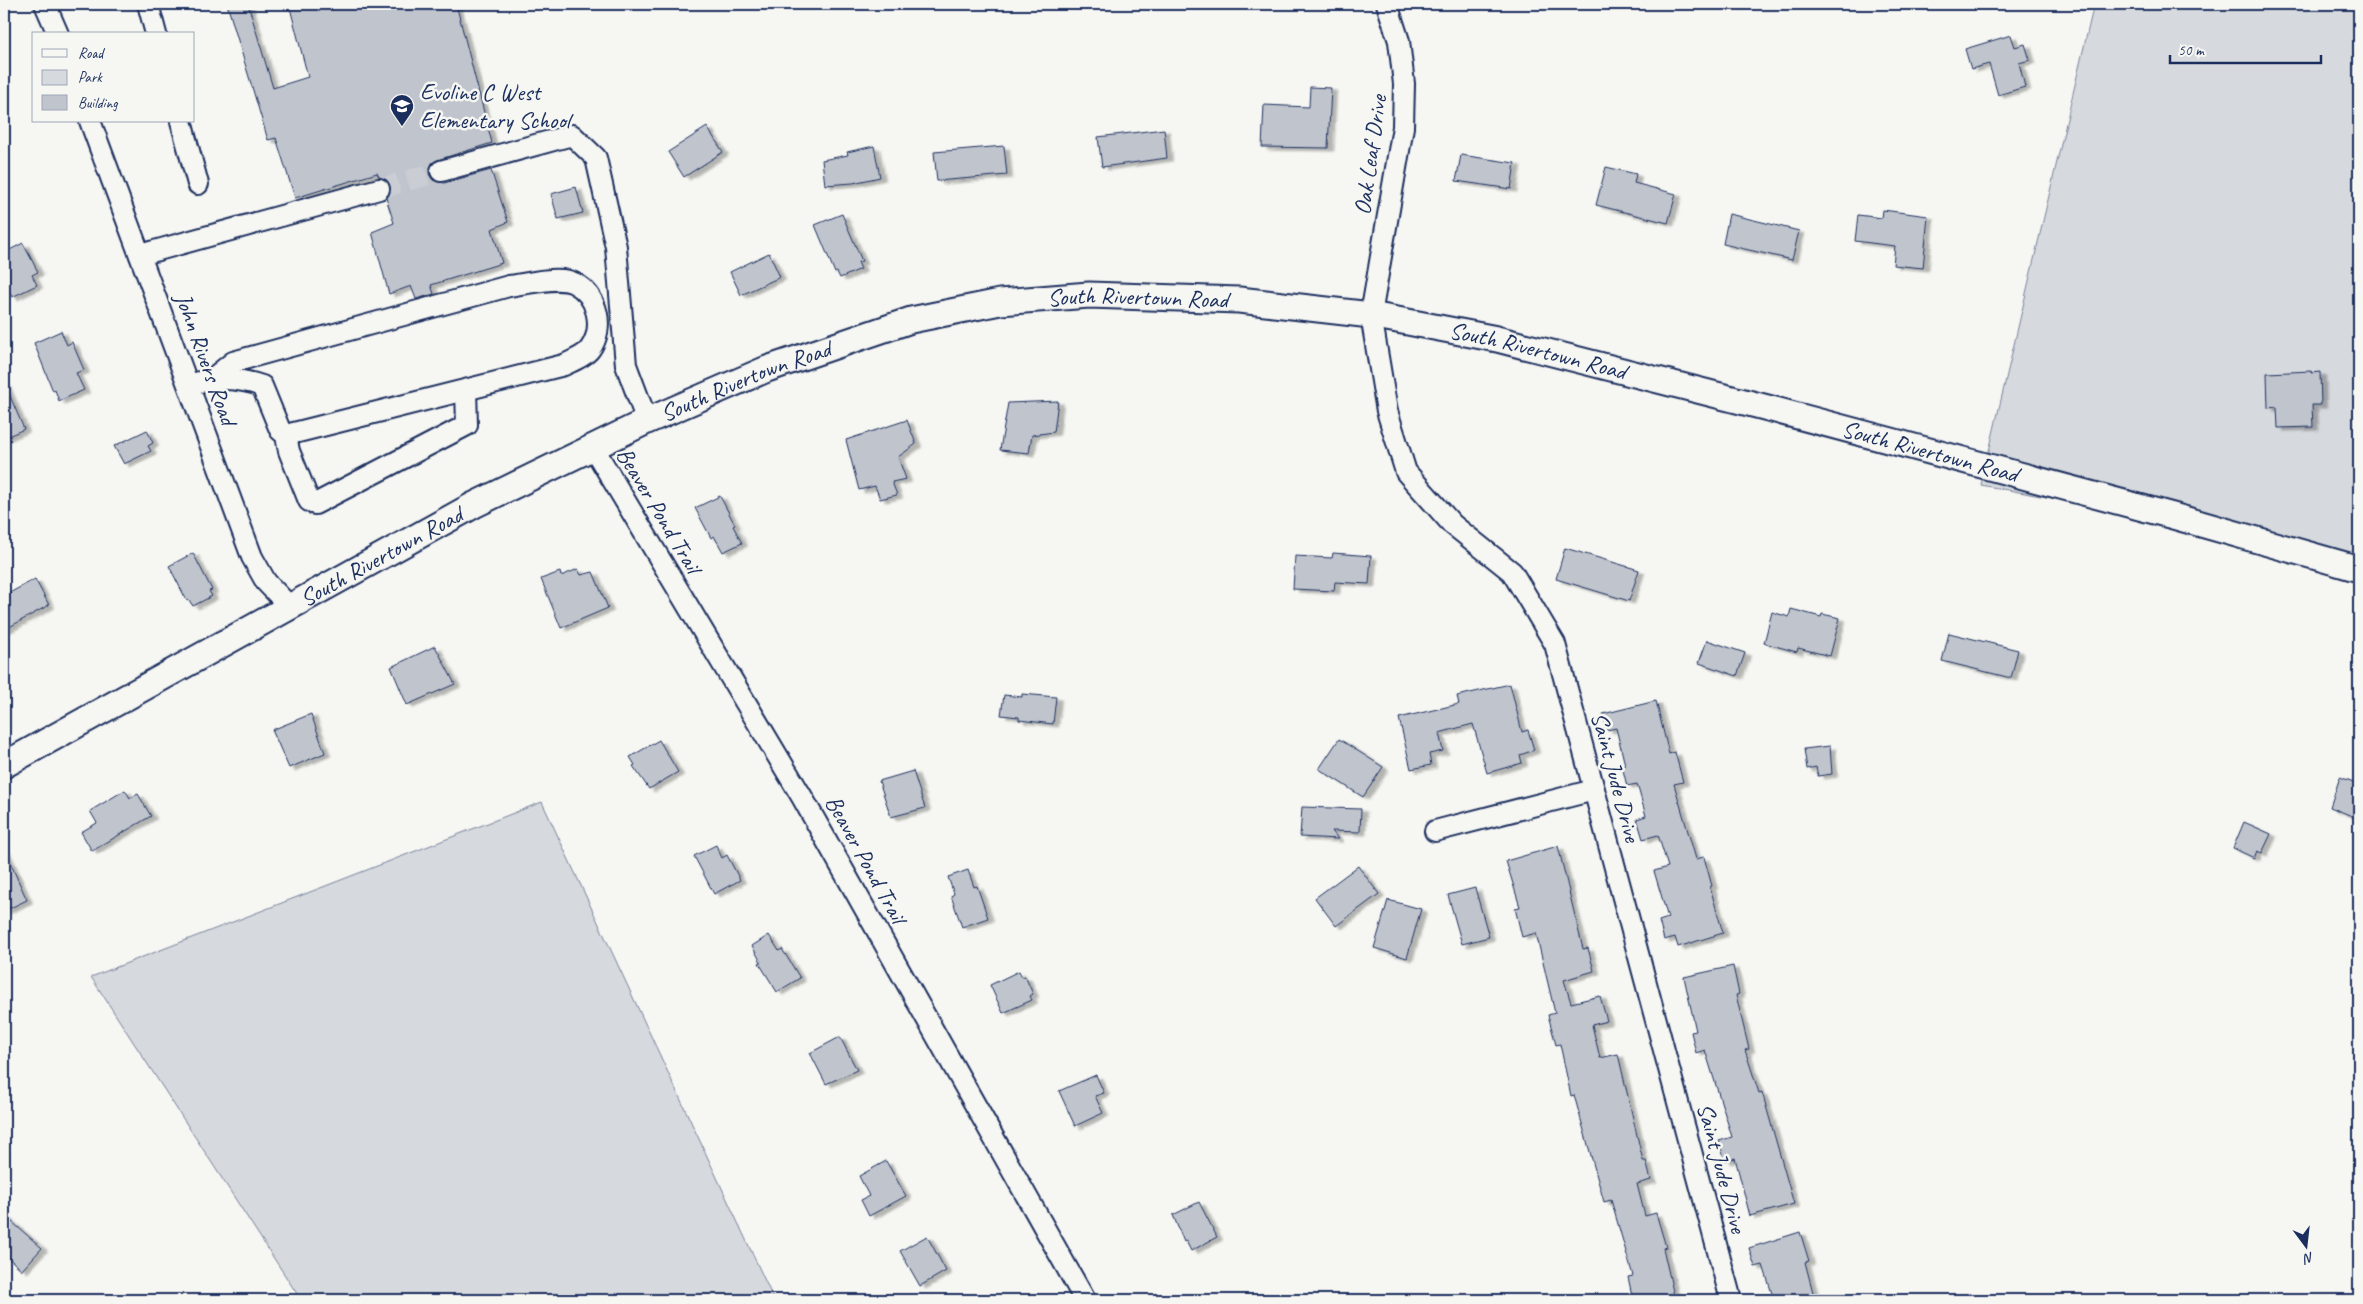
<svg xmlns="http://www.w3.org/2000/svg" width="2363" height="1304" font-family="Caveat,sans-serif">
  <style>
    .green { fill: #d6d9dd; stroke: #78849e }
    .building { fill: #c0c4cd; stroke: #1b2f5e; filter: url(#shadow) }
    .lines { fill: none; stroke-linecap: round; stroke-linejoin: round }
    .minor-tunnel { stroke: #caced4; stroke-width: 20; stroke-dasharray: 20 10; stroke-linecap: butt }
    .minor-casing { stroke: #1b2f5e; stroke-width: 24 }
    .major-casing { stroke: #1b2f5e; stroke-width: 29 }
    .minor { stroke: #f6f6f2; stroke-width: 20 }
    .major { stroke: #f6f6f2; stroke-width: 25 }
    .labels { text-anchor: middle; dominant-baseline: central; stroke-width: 5; stroke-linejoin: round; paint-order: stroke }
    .poi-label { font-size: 24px; fill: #1b2f5e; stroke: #f6f6f2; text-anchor: start }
    .street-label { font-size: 24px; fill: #1b2f5e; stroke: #f6f6f2 }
  </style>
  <defs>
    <filter id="shadow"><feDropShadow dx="5.5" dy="3" stdDeviation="1" flood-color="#0004"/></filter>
  </defs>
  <rect width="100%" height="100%" fill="#f6f6f2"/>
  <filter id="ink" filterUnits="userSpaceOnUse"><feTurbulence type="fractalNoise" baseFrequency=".02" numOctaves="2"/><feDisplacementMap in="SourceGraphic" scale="10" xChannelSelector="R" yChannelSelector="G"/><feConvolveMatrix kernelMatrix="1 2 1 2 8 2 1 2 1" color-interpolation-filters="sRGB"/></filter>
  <g filter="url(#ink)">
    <!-- green -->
    <g class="green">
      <polygon points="2094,4 2359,4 2359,555 1981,485"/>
      <polygon points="542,802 774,1300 301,1300 91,977"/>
    </g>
    <!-- building -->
    <g class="building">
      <polygon points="227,4 248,4 273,88 308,77 289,4 456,4 492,143 437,160 432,163 429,174 433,180 444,183 491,170 508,222 492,229 502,263 431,285 434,294 416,299 411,286 389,294 372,232 394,223 386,198 390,192 390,185 387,180 379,177 377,173 295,198 276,138 268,140"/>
      <polygon points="2011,35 2015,47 2025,44 2030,60 2019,63 2025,87 1998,95 1989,64 1971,69 1965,49"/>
      <polygon points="1310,87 1331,88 1328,148 1262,147 1264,105 1309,107"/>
      <polygon points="707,127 723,152 684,177 668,152"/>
      <polygon points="1164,129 1167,158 1102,167 1098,137"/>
      <polygon points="874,146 880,177 853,183 825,185 822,160 848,155 847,152"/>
      <polygon points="1004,146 1007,175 937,181 934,152"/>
      <polygon points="1461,155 1515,163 1511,189 1456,181"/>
      <polygon points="1606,167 1636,174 1634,183 1676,194 1668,223 1596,205"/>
      <polygon points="576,187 583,213 558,219 551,194"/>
      <polygon points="1883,210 1928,216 1923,268 1893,265 1895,246 1855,241 1858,215 1882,218"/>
      <polygon points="842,214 862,261 858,262 861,269 840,278 837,272 835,273 815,225"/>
      <polygon points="1729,214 1799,231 1792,260 1723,244"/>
      <polygon points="23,243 38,272 32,275 37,285 12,297 4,280 4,253"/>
      <polygon points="769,253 780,277 741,295 730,272"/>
      <polygon points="61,331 67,345 72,342 84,370 76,373 84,390 59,401 55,390 53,391 34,343"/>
      <polygon points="2312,371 2312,373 2320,372 2321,405 2312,405 2313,427 2278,428 2277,407 2268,408 2267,373"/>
      <polygon points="4,382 24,429 4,438"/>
      <polygon points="1058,401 1054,432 1032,435 1029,453 1000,450 1008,403"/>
      <polygon points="907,420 916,444 898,457 906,479 892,482 897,495 880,499 875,486 859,490 846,440"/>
      <polygon points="147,430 153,443 148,446 151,451 124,464 114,446"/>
      <polygon points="720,496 735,525 733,526 742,543 723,552 714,536 711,538 695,508"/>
      <polygon points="1565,548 1639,570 1629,601 1556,579"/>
      <polygon points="193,553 212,590 209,591 212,596 193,606 189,600 187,601 169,566"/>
      <polygon points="1333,553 1371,556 1369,584 1335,582 1334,591 1293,589 1295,556 1332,558"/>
      <polygon points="578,569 581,575 593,572 608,608 561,628 541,579 560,572 561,576"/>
      <polygon points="35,579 49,605 4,630 4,596"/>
      <polygon points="1791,609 1821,617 1822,614 1840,618 1830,656 1798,648 1797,652 1764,643 1772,612 1789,617"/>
      <polygon points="1949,633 2018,650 2011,678 1942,661"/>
      <polygon points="1707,640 1745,653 1737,676 1699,663"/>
      <polygon points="435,646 455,684 407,705 391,667"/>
      <polygon points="1510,684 1522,732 1528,730 1534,750 1520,755 1522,763 1487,773 1473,724 1439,733 1443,751 1429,754 1431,765 1411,769 1399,718 1459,704 1457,696"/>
      <polygon points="1022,694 1056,697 1053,724 1019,720 1019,717 1001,715 1004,695 1022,697"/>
      <polygon points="1656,701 1669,754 1675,752 1683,782 1674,784 1696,859 1704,857 1712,886 1710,887 1723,933 1678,947 1675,937 1664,940 1659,921 1668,918 1654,871 1668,867 1658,835 1643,839 1637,819 1646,816 1637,784 1627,786 1622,766 1625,765 1616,728 1607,730 1603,714"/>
      <polygon points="311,714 325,753 289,768 272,730"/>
      <polygon points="1339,739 1383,767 1363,797 1319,769"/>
      <polygon points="659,740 678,772 649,789 633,766 635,765 630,757"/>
      <polygon points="1830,746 1832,774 1818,776 1816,767 1807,769 1804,749"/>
      <polygon points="913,771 925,808 891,817 879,781"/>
      <polygon points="2340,777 2359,784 2359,819 2330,807"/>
      <polygon points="125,790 130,798 138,794 151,816 92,851 81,832 97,823 90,811"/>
      <polygon points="1302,807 1361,809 1360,832 1332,831 1338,839 1300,837"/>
      <polygon points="2244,822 2271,834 2262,853 2257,851 2254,858 2233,848"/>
      <polygon points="716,845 722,858 727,855 740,880 714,894 694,856"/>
      <polygon points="1558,846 1583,949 1588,948 1594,971 1564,980 1571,1003 1600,996 1607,1021 1592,1025 1600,1058 1618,1054 1643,1161 1646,1161 1651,1180 1637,1184 1645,1216 1656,1213 1666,1247 1663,1248 1675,1300 1633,1300 1628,1277 1633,1276 1611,1200 1604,1202 1574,1095 1571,1096 1560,1044 1556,1045 1548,1015 1555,1013 1536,933 1522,937 1515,908 1520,907 1506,861"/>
      <polygon points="4,849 27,900 4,911"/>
      <polygon points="1358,866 1379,894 1336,926 1315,898"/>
      <polygon points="968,870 974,887 977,886 988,918 962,927 951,896 954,894 948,877"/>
      <polygon points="1475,888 1489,937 1462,944 1448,895"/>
      <polygon points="1388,900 1421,909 1407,958 1374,948"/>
      <polygon points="769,935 779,951 782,949 800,978 777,992 759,963 761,962 752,946"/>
      <polygon points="1733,966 1739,994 1736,995 1749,1049 1745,1050 1759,1093 1762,1092 1794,1204 1750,1216 1735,1158 1725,1161 1719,1141 1732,1137 1705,1050 1696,1053 1691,1032 1696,1031 1684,977"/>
      <polygon points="1019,971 1022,977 1025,976 1033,994 1030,996 1032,1000 1003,1013 990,985"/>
      <polygon points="840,1037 857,1070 826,1084 810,1053"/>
      <polygon points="1096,1075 1104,1093 1095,1096 1103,1113 1075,1126 1059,1091"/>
      <polygon points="886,1161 906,1196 869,1216 861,1200 869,1196 859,1176"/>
      <polygon points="1199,1202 1217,1237 1191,1251 1186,1241 1184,1242 1173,1215"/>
      <polygon points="4,1215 42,1248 22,1270 4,1254"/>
      <polygon points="1800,1232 1809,1261 1805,1262 1815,1300 1774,1300 1763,1265 1755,1267 1749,1248"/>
      <polygon points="927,1236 946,1271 920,1286 900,1251"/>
    </g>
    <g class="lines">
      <!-- minor-tunnel -->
      <polyline class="minor-tunnel" points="379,189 441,171"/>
      <!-- minor casing -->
      <g class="minor-casing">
        <g id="minor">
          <polyline points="45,4 58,34"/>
          <polyline points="148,4 156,34"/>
          <polyline points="1387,4 1399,41 1404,84 1403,127 1371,315 1387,411 1406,472 1452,524 1512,572 1555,644 1731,1300"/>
          <polyline points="90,121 252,557 266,582 289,606"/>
          <polyline points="181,121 198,184"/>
          <polyline points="441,171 572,135 596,158 616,247 626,365 647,421"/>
          <polyline points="140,255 379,189"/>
          <path d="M189 385C215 377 236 377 262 386L280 430 286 435 564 365C572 361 585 356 590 349 605 328 598 295 574 283 559 275 526 284 509 286L233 362 213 378"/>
          <polyline points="286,435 289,451 309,501 315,504 467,425 466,390"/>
          <polyline points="593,447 802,797 1085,1300"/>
          <polyline points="1435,831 1594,790"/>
        </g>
      </g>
      <!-- major casing -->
      <g class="major-casing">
        <g id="major">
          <path id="s1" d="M4 765 474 505 647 421 767 369 911 320 1000 302 1089 295 1239 300 1371 315 1497 339 1764 407 2173 516 2359 569"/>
        </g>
      </g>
      <!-- minor -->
      <use href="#minor" class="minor"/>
      <!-- major -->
      <use href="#major" class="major"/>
    </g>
  </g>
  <!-- icons -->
  <defs>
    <g id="school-pin" transform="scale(1.25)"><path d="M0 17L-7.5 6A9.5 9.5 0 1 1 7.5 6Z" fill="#1b2f5e" stroke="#f6f6f2"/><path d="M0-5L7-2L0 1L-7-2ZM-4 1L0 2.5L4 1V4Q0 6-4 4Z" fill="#fff"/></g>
  </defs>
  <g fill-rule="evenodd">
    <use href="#school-pin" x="402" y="106"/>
  </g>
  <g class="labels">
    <!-- poi labels -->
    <g class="poi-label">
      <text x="420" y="92">Evoline C West<tspan x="420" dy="28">Elementary School</tspan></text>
    </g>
    <!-- street labels -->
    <g class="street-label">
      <text transform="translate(1370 155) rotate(-82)">Oak Leaf Drive</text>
      <text stroke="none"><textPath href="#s1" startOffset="1241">South Rivertown Road</textPath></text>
      <text stroke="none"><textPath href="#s1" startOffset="1646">South Rivertown Road</textPath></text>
      <text transform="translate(206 359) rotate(70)">John Rivers Road</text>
      <text stroke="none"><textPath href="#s1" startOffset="836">South Rivertown Road</textPath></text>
      <text stroke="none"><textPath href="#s1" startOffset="2051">South Rivertown Road</textPath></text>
      <text transform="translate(659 510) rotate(59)">Beaver Pond Trail</text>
      <text stroke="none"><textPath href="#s1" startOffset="431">South Rivertown Road</textPath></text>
      <text transform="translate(1616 777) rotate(75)">Saint Jude Drive</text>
      <text transform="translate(866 859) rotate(61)">Beaver Pond Trail</text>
      <text transform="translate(1722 1168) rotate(75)">Saint Jude Drive</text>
    </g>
  </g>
  <!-- margin -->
  <rect width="2363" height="1304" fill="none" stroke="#f6f6f2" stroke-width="20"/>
  <rect x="10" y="10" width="2343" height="1284" fill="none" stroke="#1b2f5e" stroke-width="2" filter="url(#ink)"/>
  <!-- legend -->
  <rect x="32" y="32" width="162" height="90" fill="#f6f6f2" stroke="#9ea6b7"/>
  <rect x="42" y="49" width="25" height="8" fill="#f6f6f2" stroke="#9ea6b7"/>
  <text x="78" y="58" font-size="15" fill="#1b2f5e">Road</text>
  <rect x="42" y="70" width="25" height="15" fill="#d6d9dd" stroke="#9ea6b7"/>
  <text x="78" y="82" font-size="15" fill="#1b2f5e">Park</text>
  <rect x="42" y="95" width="25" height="15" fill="#c0c4cd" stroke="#9ea6b7"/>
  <text x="78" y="108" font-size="15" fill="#1b2f5e">Building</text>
  <!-- north arrow -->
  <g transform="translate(2306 1246) rotate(165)" stroke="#f6f6f2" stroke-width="4" paint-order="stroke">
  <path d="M0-4L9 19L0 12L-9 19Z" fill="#1b2f5e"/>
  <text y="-8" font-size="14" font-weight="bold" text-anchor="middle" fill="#1b2f5e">N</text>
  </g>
  <!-- scale -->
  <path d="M2170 55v8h151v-8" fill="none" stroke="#1b2f5e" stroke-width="2.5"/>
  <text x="2178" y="55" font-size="15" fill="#1b2f5e" stroke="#f6f6f2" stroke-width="4" paint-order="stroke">50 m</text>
</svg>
